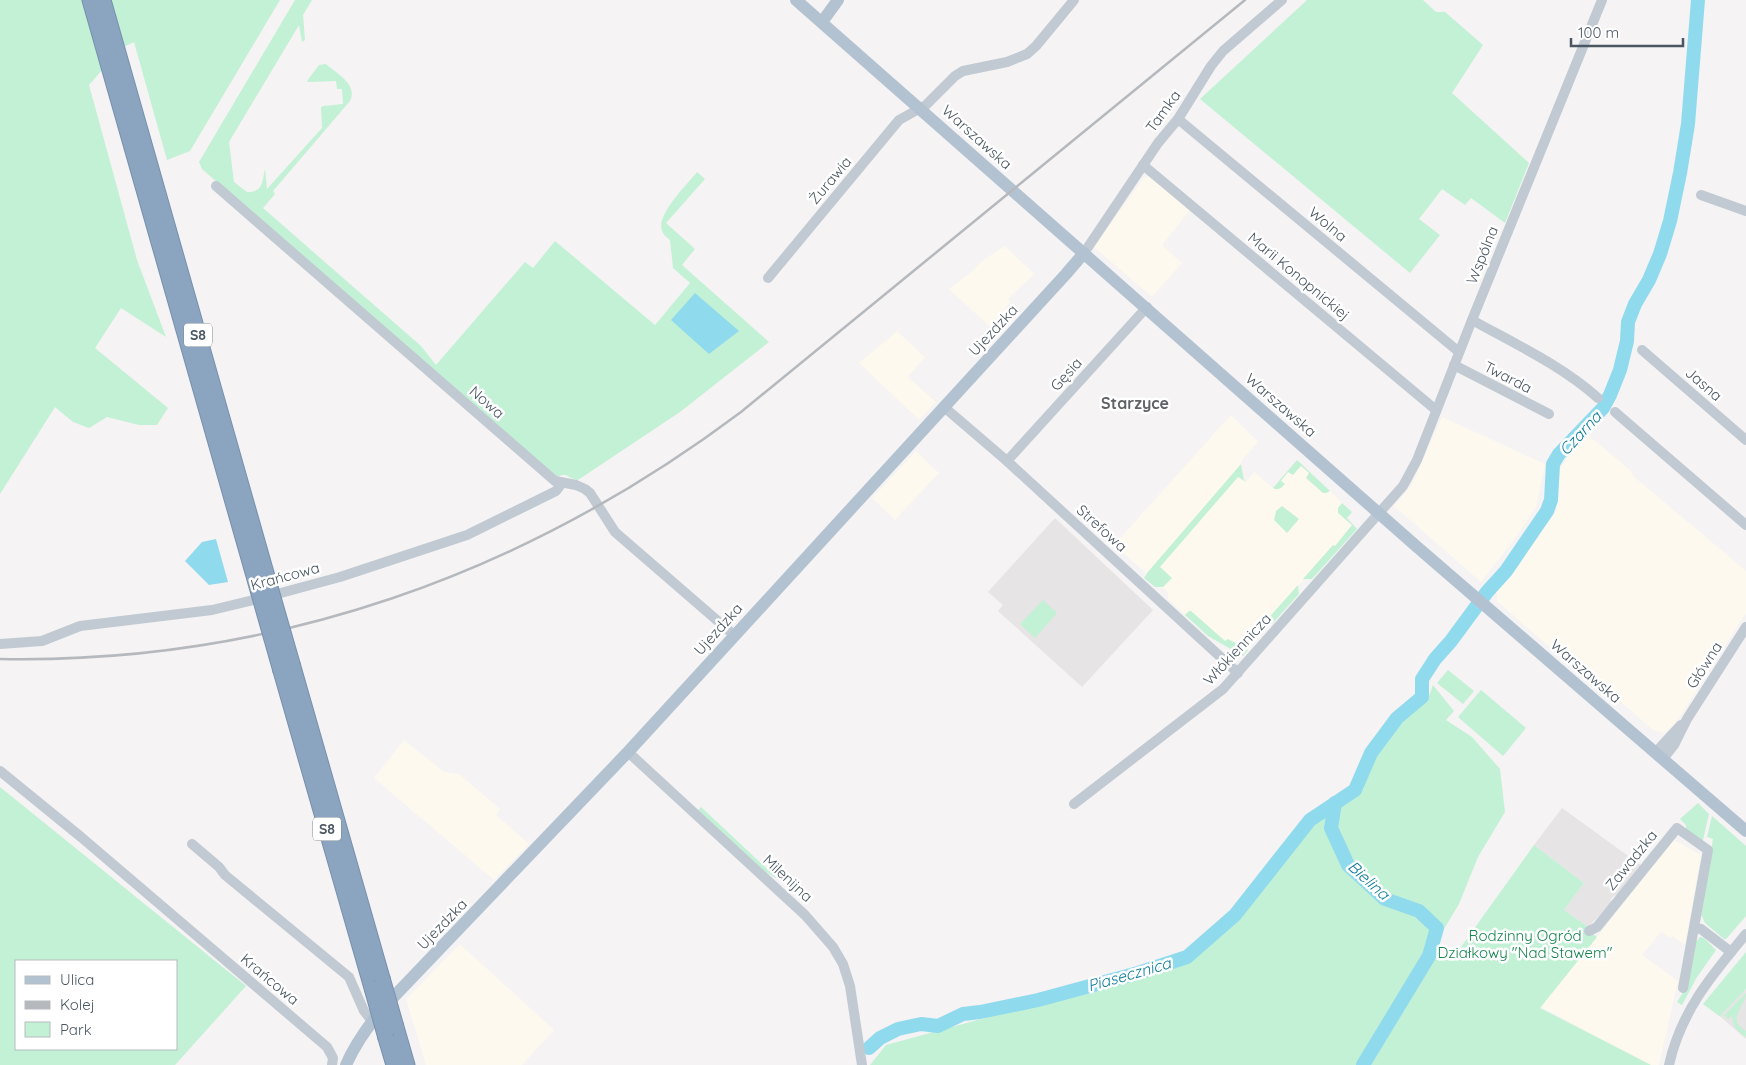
<svg xmlns="http://www.w3.org/2000/svg" width="1746" height="1065" font-family="Quicksand,sans-serif">
  <style>
    .commercial { fill: #fdf9ef }
    .education { fill: #e6e4e5 }
    .green { fill: #c3f1d5; fill-rule: evenodd }
    .water { fill: #90daee }
    .lines { fill: none; stroke-linecap: round; stroke-linejoin: round }
    .river { stroke: #90daee; stroke-width: 14 }
    .highway-casing { stroke: #7690ad; stroke-width: 17 }
    .minor { stroke: #c1cad2; stroke-width: 10 }
    .major { stroke: #b3c2d1; stroke-width: 12 }
    .highway { stroke: #8ba5c1; stroke-width: 15 }
    .rail { stroke: #b5b8bd; stroke-width: 2.5 }
    .highway-bridge-casing { stroke: #7690ad; stroke-width: 17; stroke-linecap: butt }
    .highway-bridge { stroke: #8ba5c1; stroke-width: 15 }
    .labels { text-anchor: middle; dominant-baseline: central; stroke-width: 5; stroke-linejoin: round; paint-order: stroke }
    .shield { fill: #fff; stroke: #808990; stroke-width: 1 }
    .shield-label { font-size: 14px; font-weight: bold; fill: #4a5661 }
    .street-label { font-size: 15px; fill: #4a5661; stroke: #fff }
    .park-label { font-size: 15px; fill: #17864f; stroke: #fff }
    .neighbourhood-label { font-size: 16px; font-weight: bold; fill: #5f6368; stroke: #fff }
    .water-label { font-size: 16px; font-style: italic; fill: #0c7c9b; stroke: #fff }
  </style>
  <rect width="100%" height="100%" fill="#f5f3f3"/>
  <!-- commercial -->
  <g class="commercial">
    <polygon points="1151,176 1191,209 1162,245 1182,263 1152,297 1094,247 1144,177"/>
    <polygon points="1005,246 1034,274 1008,299 1010,302 1005,308 1015,318 999,335 949,289 970,273 982,261"/>
    <polygon points="897,331 925,357 908,377 936,402 919,420 859,363"/>
    <polygon points="1231,415 1258,442 1242,460 1241,464 1244,480 1246,482 1254,472 1273,488 1297,460 1352,512 1347,518 1357,529 1312,579 1304,579 1298,586 1299,594 1272,624 1265,624 1260,630 1260,637 1243,656 1208,636 1168,599 1168,593 1166,590 1163,588 1155,587 1144,578 1146,573 1114,545"/>
    <polygon points="1442,417 1545,464 1536,507 1516,537 1481,582 1394,506 1411,486"/>
    <polygon points="1584,432 1622,463 1633,473 1632,475 1746,571 1746,613 1683,712 1675,723 1665,733 1653,730 1565,653 1561,657 1497,601 1496,591 1556,511 1560,469"/>
    <polygon points="916,451 939,473 895,520 872,498"/>
    <polygon points="404,740 444,772 459,774 500,809 496,815 529,844 494,880 374,778"/>
    <polygon points="1674,840 1701,855 1685,945 1672,936 1671,938 1661,932 1642,955 1678,981 1659,1065 1651,1065 1541,1007"/>
    <polygon points="460,944 554,1030 522,1065 426,1065 406,999"/>
  </g>
  <!-- education -->
  <g class="education">
    <polygon points="1055,518 1153,610 1082,687 998,611 1003,605 988,592"/>
    <polygon points="1562,808 1642,866 1619,894 1614,896 1611,899 1611,904 1588,927 1564,910 1584,883 1534,845"/>
    <polygon points="1746,989 1746,1039 1722,1018 1721,1015"/>
  </g>
  <!-- green -->
  <g class="green">
    <polygon points="0,0 82,0 102,70 89,85 137,260 166,337 121,308 95,348 168,408 157,425 139,425 107,417 89,428 73,422 55,407 0,494"/>
    <polygon points="109,0 280,0 190,151 167,160 134,42 122,48"/>
    <path d="M295 0H312L303 15 305 40 302 42 299 25 229 142 234 182 247 192C264 192 262 181 265 169L267 189 322 128 321 107 323 106 343 104 342 89H337L336 81 308 82 307 81 319 65 326 64C337 74 358 84 350 101L273 191 275 194 263 208 421 346 436 365 525 262 533 268 555 241 655 325 690 283 673 268 670 240C667 237 664 236 662 231 656 214 687 185 697 172L705 179 666 223 695 249 682 265 769 342 680 412 578 480C567 479 568 470 556 478L202 169 199 162Z"/>
    <polygon points="1307,0 1423,0 1436,12 1445,12 1483,45 1452,93 1529,163 1505,223 1471,198 1465,205 1442,189 1419,219 1440,235 1410,273 1200,99"/>
    <path d="M1297 460 1330 491 1326 493H1323L1306 478 1309 473 1301 466 1293 475 1288 472 1281 481 1285 484C1281 488 1278 491 1273 488Z"/>
    <polygon points="1241,464 1244,480 1246,482 1238,477 1160,567 1172,578 1163,587 1155,587 1144,578 1147,573"/>
    <polygon points="1342,503 1352,512 1347,518 1357,529 1312,579 1303,579 1333,545 1335,546 1352,525 1338,513 1338,508"/>
    <polygon points="1282,506 1299,519 1287,533 1274,520 1276,511"/>
    <polygon points="1298,585 1299,594 1272,624 1264,623"/>
    <polygon points="1043,600 1057,613 1035,638 1020,624"/>
    <polygon points="1189,611 1191,611 1225,641 1228,639 1248,650 1243,656 1208,636 1185,615"/>
    <polygon points="1448,670 1474,691 1463,704 1437,683"/>
    <polygon points="1433,685 1454,711 1446,720 1472,737 1500,769 1505,812 1478,857 1459,904 1362,1065 870,1065 886,1045 1128,979 1188,958 1236,917 1300,836 1334,809 1363,790 1368,770 1400,721 1428,699"/>
    <polygon points="1481,690 1526,728 1503,756 1458,717"/>
    <path d="M0 787 246 986 175 1065H0ZM16 961H176V1049H16Z"/>
    <polygon points="1698,803 1709,814 1703,840 1700,840 1686,831 1686,825 1680,819"/>
    <polygon points="701,807 779,880 764,871 698,810"/>
    <polygon points="1712,816 1746,846 1746,916 1726,939 1724,939 1705,923 1702,916 1700,915 1713,839 1707,837"/>
    <polygon points="1534,845 1584,883 1564,910 1588,927 1589,931 1597,937 1540,1008 1651,1065 1371,1065 1438,950 1451,961"/>
    <polygon points="1700,937 1704,938 1716,950 1697,977 1682,1005 1677,1002 1686,988 1695,940 1697,941"/>
    <polygon points="1746,952 1746,989 1721,1015 1722,1018 1703,1004"/>
    <path d="M1746 993C1746 1006 1725 1019 1746 1031V1037C1737 1032 1733 1026 1732 1016L1728 1019 1724 1015Z"/>
  </g>
  <!-- water -->
  <g class="water">
    <polygon points="695,293 739,331 709,354 671,320"/>
    <polygon points="216,539 228,582 209,585 185,561 202,542"/>
  </g>
  <g class="lines">
    <!-- river -->
    <g class="river">
      <polyline points="1335,803 1331,828 1348,865 1385,899 1419,911 1437,928 1429,956 1363,1065"/>
      <polyline points="869,1048 880,1038 898,1029 921,1024 938,1026 963,1014 980,1012 1038,1000 1138,973 1187,957 1235,915 1310,820 1355,790 1371,753 1397,718 1422,697 1422,679 1435,659 1451,641 1487,592 1506,571 1547,511 1551,500 1553,464 1559,454 1603,408 1610,395 1620,370 1627,341 1628,322 1635,304 1649,280 1660,254 1670,221 1680,173 1688,124 1698,0"/>
    </g>
    <!-- highway casing -->
    <g class="highway-casing">
      <g id="highway">
        <polyline points="90,0 258,590"/>
        <polyline points="103,0 270,587"/>
        <polyline points="293,667 382,978"/>
        <polyline points="281,671 372,988"/>
        <polyline points="396,1027 407,1065"/>
        <polyline points="386,1038 394,1065"/>
      </g>
    </g>
    <!-- minor -->
    <g class="minor">
      <polyline points="1178,119 1459,352"/>
      <polyline points="1143,165 1436,410"/>
      <polyline points="216,186 555,481 576,485 585,489 590,493 615,532 734,635"/>
      <polyline points="1701,195 1746,211"/>
      <polyline points="1084,253 1158,143 1178,119 1211,66 1223,51 1282,0"/>
      <polyline points="768,278 899,120 926,105 955,76 963,71 1007,62 1027,54 1036,46 1074,0"/>
      <path d="M1472 320C1515 344 1561 365 1598 398"/>
      <polyline points="1642,350 1746,440"/>
      <polyline points="1454,365 1549,414"/>
      <polyline points="944,407 1007,461 1238,673"/>
      <polyline points="1615,412 1746,525"/>
      <polyline points="1007,461 1147,307"/>
      <polyline points="0,644 42,641 80,626 212,610 266,597 340,577 467,535 556,491 562,483"/>
      <polyline points="628,752 805,915 833,947 843,964 850,986 862,1065"/>
      <polyline points="1655,753 1681,725"/>
      <polyline points="1663,759 1674,745 1687,719 1746,627"/>
      <polyline points="0,771 81,837 327,1047 333,1058 332,1065"/>
      <polyline points="1074,804 1223,689 1403,486 1417,460 1472,320 1602,0"/>
      <polyline points="192,844 219,867 225,875 349,977 364,1011 372,1021"/>
      <polyline points="1695,928 1701,929 1731,952"/>
      <polyline points="1589,931 1597,927 1677,828 1708,850 1683,988"/>
      <path d="M1669 1065C1681 1011 1712 975 1746 934"/>
    </g>
    <!-- major -->
    <g class="major">
      <polyline points="796,0 1416,546 1746,831"/>
      <polyline points="822,22 838,0"/>
      <path d="M346 1065C355 1044 368 1026 383 1008L628 752 1066 274 1084 253"/>
    </g>
    <!-- highway -->
    <use href="#highway" class="highway"/>
    <!-- rail -->
    <path class="rail" d="M0 659C273 664 524 575 741 412L1245 0"/>
    <!-- highway-bridge casing -->
    <g class="highway-bridge-casing">
      <g id="highway-bridge">
        <polyline points="270,587 293,667"/>
        <polyline points="258,590 281,671"/>
        <polyline points="382,978 396,1027"/>
        <polyline points="372,988 386,1038"/>
      </g>
    </g>
    <!-- highway-bridge -->
    <use href="#highway-bridge" class="highway-bridge"/>
  </g>
  <g class="labels">
    <!-- shield labels -->
    <g class="shield">
      <rect x="184" y="323.5" width="28" height="23" rx="4"/>
      <rect x="313" y="817.5" width="28" height="23" rx="4"/>
    </g>
    <g class="shield-label">
      <text x="198" y="335">S8</text>
      <text x="327" y="829">S8</text>
    </g>
    <!-- street labels -->
    <g class="street-label">
      <text transform="translate(1163 111) rotate(-54)">Tamka</text>
      <text transform="translate(977 137) rotate(42)">Warszawska</text>
      <text transform="translate(830 180) rotate(-50)">Żurawia</text>
      <text transform="translate(1328 224) rotate(40)">Wolna</text>
      <text transform="translate(1482 255) rotate(-68)">Wspólna</text>
      <text transform="translate(1299 276) rotate(40)">Marii Konopnickiej</text>
      <text transform="translate(993 330) rotate(-47)">Ujezdzka</text>
      <text transform="translate(1066 374) rotate(-48)">Gęsia</text>
      <text transform="translate(1508 377) rotate(27)">Twarda</text>
      <text transform="translate(1704 384) rotate(41)">Jasna</text>
      <text transform="translate(487 402) rotate(41)">Nowa</text>
      <text transform="translate(1281 405) rotate(41)">Warszawska</text>
      <text transform="translate(1102 528) rotate(42)">Strefowa</text>
      <text transform="translate(285 576) rotate(-15)">Krańcowa</text>
      <text transform="translate(718 629) rotate(-48)">Ujezdzka</text>
      <text transform="translate(1237 649) rotate(-47)">Włókiennicza</text>
      <text transform="translate(1704 665) rotate(-57)">Główna</text>
      <text transform="translate(1586 671) rotate(41)">Warszawska</text>
      <text transform="translate(1631 860) rotate(-51)">Zawadzka</text>
      <text transform="translate(788 878) rotate(43)">Milenijna</text>
      <text transform="translate(442 924) rotate(-46)">Ujezdzka</text>
      <text transform="translate(270 979) rotate(40)">Krańcowa</text>
    </g>
    <!-- park labels -->
    <g class="park-label">
      <text x="1525" y="935">Rodzinny Ogród<tspan x="1525" dy="17">Działkowy "Nad Stawem"</tspan></text>
    </g>
    <!-- neighbourhood labels -->
    <g class="neighbourhood-label">
      <text x="1135" y="403">Starzyce</text>
    </g>
    <!-- water labels -->
    <g class="water-label">
      <text transform="translate(1580 433) rotate(-47)">Czarna</text>
      <text transform="translate(1369 880) rotate(42)">Bielina</text>
      <text transform="translate(1129 974) rotate(-16)">Piasecznica</text>
    </g>
  </g>
  <!-- legend -->
  <rect x="15" y="960" width="162" height="90" fill="#ffffff" stroke="#b7bbc0"/>
  <rect x="25" y="976" width="25" height="8" fill="#b3c2d1" stroke="#b7bbc0"/>
  <text x="60" y="985" font-size="15" fill="#4a5661">Ulica</text>
  <rect x="25" y="1001" width="25" height="8" fill="#b5b8bd" stroke="#b7bbc0"/>
  <text x="60" y="1010" font-size="15" fill="#4a5661">Kolej</text>
  <rect x="25" y="1022" width="25" height="15" fill="#c3f1d5" stroke="#b7bbc0"/>
  <text x="60" y="1035" font-size="15" fill="#4a5661">Park</text>
  <!-- scale -->
  <path d="M1571 38v8h112v-8" fill="none" stroke="#4a5661" stroke-width="2.5"/>
  <text x="1578" y="38" font-size="15" fill="#4a5661" stroke="#ffffff" stroke-width="4" paint-order="stroke">100 m</text>
</svg>
